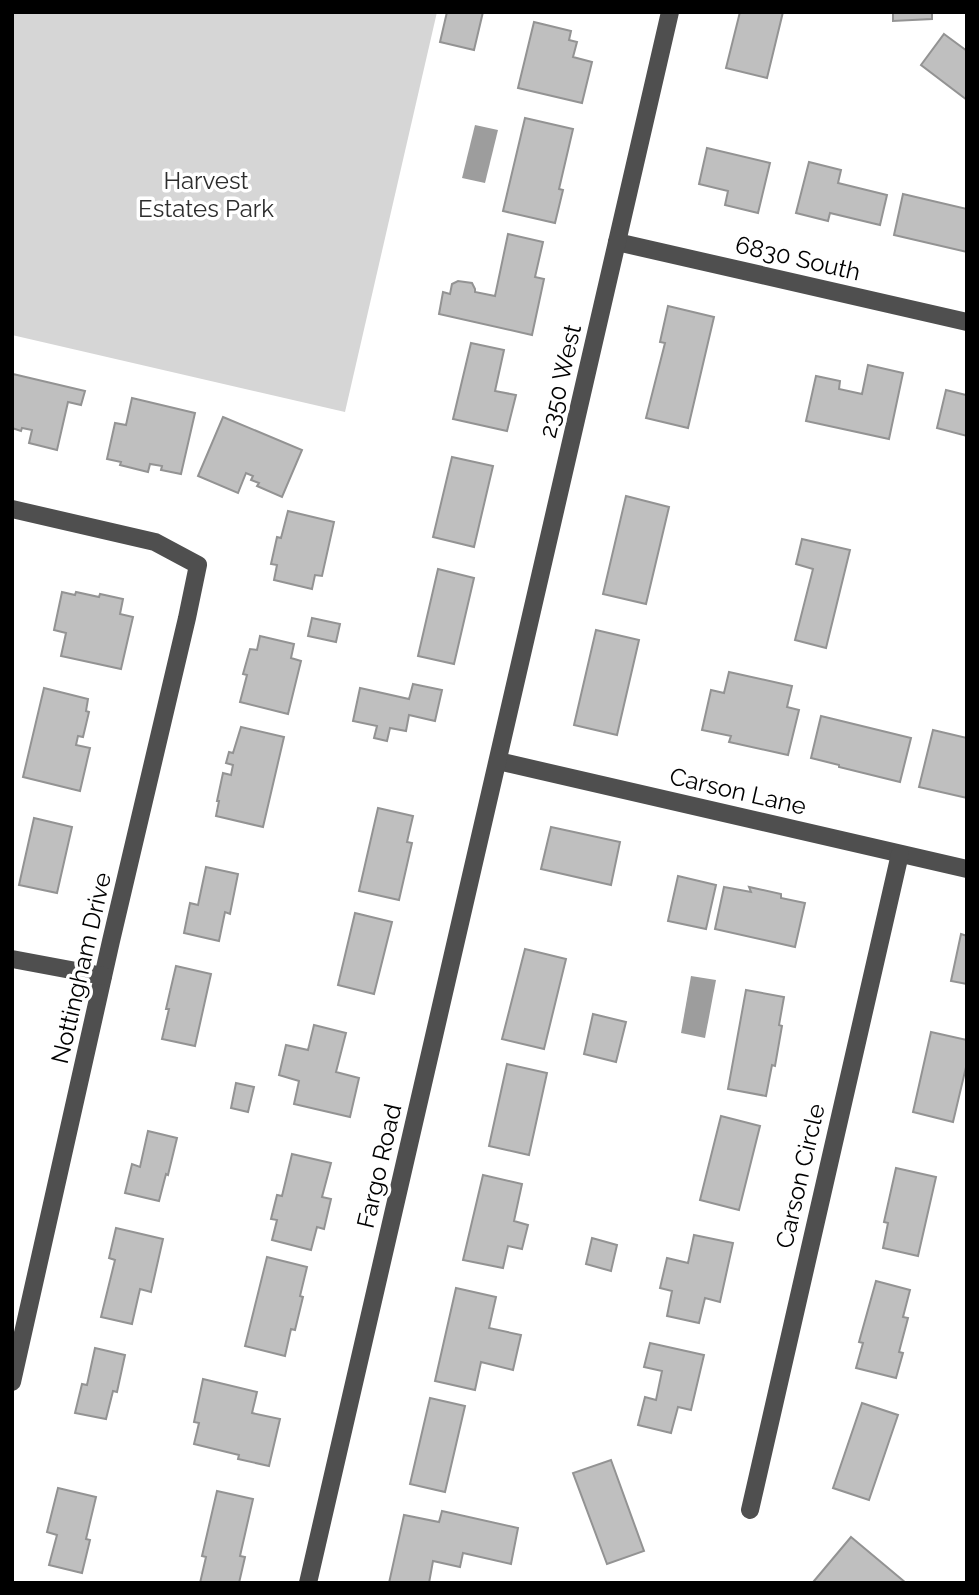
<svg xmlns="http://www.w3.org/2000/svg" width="979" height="1595" font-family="Raleway,sans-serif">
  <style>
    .green { fill: #d6d6d6 }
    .water { fill: #9d9d9d }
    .building { fill: #bfbfbf; stroke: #939393; stroke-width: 2 }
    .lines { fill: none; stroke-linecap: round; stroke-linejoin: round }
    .minor { stroke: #4f4f4f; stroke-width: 18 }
    .labels { text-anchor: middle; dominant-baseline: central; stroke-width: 7; stroke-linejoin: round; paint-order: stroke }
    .park-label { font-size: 24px; fill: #2d2d2d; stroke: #fff }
    .street-label { font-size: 24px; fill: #000; stroke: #fff }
  </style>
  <rect width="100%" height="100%" fill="#fff"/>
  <!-- green -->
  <polygon class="green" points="12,12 437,12 345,412 12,335"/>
  <!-- water -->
  <g class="water">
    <polygon points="475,125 498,130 485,183 462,178"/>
    <polygon points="691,976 716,980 705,1038 681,1033"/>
  </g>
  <!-- building -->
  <g class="building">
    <polygon points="447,12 483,12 474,50 440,42"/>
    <polygon points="740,12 783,12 767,78 726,68"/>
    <polygon points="893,12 932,12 932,19 893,21"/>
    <polygon points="534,22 571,31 569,40 577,42 573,57 592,62 582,103 518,88"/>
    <polygon points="944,34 967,51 967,100 921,65"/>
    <polygon points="525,118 573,129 559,189 563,190 555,223 503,211"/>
    <polygon points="707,148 770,163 758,213 725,205 728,191 699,184"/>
    <polygon points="809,162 841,170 838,183 887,195 880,225 830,213 828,221 796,213"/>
    <polygon points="903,194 967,209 967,252 894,235"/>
    <polygon points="508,234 543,242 535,277 544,279 532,335 439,314 443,292 450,294 452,284 458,281 472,283 475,289 475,292 495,296"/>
    <polygon points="668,306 714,317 688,428 646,418 665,343 660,342"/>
    <polygon points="471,343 504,350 495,391 516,395 507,431 453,419"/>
    <polygon points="868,365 903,373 889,439 806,421 816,376 840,381 839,389 862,394"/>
    <polygon points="13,374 85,391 81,405 68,402 57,450 29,443 32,430 22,428 21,431 12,428"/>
    <polygon points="946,390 966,395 967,391 967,436 937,428"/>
    <polygon points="132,398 195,413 181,474 161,470 162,466 150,464 148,472 120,465 121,462 107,459 115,423 126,425"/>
    <polygon points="223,417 302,450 282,497 257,486 259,483 251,480 253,476 246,473 238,493 198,476"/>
    <polygon points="452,457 493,466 474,547 433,537"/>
    <polygon points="626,496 669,507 646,604 603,594"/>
    <polygon points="288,511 334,522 322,576 315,575 312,589 274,580 277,565 271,564 277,537 281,538"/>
    <polygon points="802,539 850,550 826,648 795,640 813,569 796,564"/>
    <polygon points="438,569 474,578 454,664 418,656"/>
    <polygon points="62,592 75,595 76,592 99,597 100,594 123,599 120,614 133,617 121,669 61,656 66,633 54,630"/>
    <polygon points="312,618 340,624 336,642 308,636"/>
    <polygon points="596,630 639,640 617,735 574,725"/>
    <polygon points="260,636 294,644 291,658 301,661 288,714 240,702 247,675 243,674 250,649 257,650"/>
    <polygon points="729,672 792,686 787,707 799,710 788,755 729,742 731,736 702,730 711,690 724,693"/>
    <polygon points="413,684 442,690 435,721 409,715 406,731 390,728 387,741 374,738 377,726 353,721 360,688 409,699"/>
    <polygon points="44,688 88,699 86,711 89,712 83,737 78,736 76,745 90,748 80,791 23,777"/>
    <polygon points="821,716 911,738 900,782 839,767 839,765 811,758"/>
    <polygon points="241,727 284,737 263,827 216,816 219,801 217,801 223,773 231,775 233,765 226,763 229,752 233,753"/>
    <polygon points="933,730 967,738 967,798 919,787"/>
    <polygon points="378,808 413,816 407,842 412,843 399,900 359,891"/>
    <polygon points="34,818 72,827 57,893 19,885"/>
    <polygon points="551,827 620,842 611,885 541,869"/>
    <polygon points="206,867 238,874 230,914 225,912 219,941 184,933 190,903 198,905"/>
    <polygon points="678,876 716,885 706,929 668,921"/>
    <polygon points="724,887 751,892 749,887 781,894 781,898 805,903 795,947 715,929"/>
    <polygon points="355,913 392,922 374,994 338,985"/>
    <polygon points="961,934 967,936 967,984 951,981"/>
    <polygon points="525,949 566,959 544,1049 502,1039"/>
    <polygon points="176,966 211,974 195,1046 162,1039 169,1009 166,1009"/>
    <polygon points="746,990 784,997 779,1025 782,1026 775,1066 772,1065 766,1096 728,1089"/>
    <polygon points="593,1014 626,1022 616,1062 584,1054"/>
    <polygon points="314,1025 346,1033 336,1072 359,1078 350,1117 294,1104 299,1081 279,1075 286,1045 308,1050"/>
    <polygon points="931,1032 967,1040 967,1063 953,1122 913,1112"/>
    <polygon points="507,1064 547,1073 529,1155 489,1146"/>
    <polygon points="236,1083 254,1087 248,1112 231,1108"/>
    <polygon points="721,1116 760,1126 739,1210 700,1200"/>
    <polygon points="148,1131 177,1138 168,1175 166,1174 159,1201 125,1193 132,1164 140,1167"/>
    <polygon points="292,1154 331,1163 322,1197 331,1199 324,1229 317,1227 311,1250 272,1240 277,1220 271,1219 277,1195 282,1196"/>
    <polygon points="896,1168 936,1177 918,1256 883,1248 888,1223 884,1222"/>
    <polygon points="483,1175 522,1184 514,1221 528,1225 522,1249 508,1246 503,1268 463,1260"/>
    <polygon points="116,1228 163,1239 151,1292 140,1289 132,1324 101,1317 115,1260 109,1258"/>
    <polygon points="694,1235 733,1243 720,1302 705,1298 699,1323 667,1316 672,1291 660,1288 667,1258 688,1263"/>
    <polygon points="592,1238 617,1245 611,1271 586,1264"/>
    <polygon points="267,1257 307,1267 300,1296 303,1297 295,1330 291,1329 285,1356 245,1346"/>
    <polygon points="876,1281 910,1290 903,1317 908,1318 899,1352 903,1353 896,1378 856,1368 863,1343 859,1342"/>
    <polygon points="456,1288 496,1297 489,1328 521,1335 513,1370 481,1362 475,1390 435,1381"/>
    <polygon points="650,1343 704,1355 691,1410 678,1407 671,1433 638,1425 645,1397 656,1400 662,1371 644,1367"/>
    <polygon points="95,1348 125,1355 117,1392 113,1391 106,1419 75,1413 82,1384 87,1385"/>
    <polygon points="203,1379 257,1392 252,1413 280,1419 269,1466 238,1459 239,1455 194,1444 199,1423 194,1422"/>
    <polygon points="430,1398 465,1406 445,1492 410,1484"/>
    <polygon points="862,1403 898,1415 869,1500 833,1488"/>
    <polygon points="611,1460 644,1551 607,1564 573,1473"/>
    <polygon points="58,1488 96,1497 86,1539 90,1540 82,1573 49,1565 57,1535 47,1532"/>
    <polygon points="217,1491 253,1499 240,1556 245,1557 239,1583 200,1583 206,1557 202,1556"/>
    <polygon points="442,1511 518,1528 511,1564 463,1553 460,1567 433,1561 429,1583 389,1583 404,1515 439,1522"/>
    <polygon points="851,1537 906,1583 816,1583 814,1581"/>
  </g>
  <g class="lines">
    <!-- minor -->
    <g class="minor">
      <polyline points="617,242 967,322"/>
      <polyline points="12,509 155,542 198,565 187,618 111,941 12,1382"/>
      <polyline points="498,761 967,869"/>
      <polyline points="12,959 103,976"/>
      <polyline points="750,1510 900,854"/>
      <polyline points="308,1583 670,12"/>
    </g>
  </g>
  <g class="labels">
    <!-- park labels -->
    <g class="park-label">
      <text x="206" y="180">Harvest<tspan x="206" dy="28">Estates Park</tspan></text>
    </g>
    <!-- street labels -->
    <g class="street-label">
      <text transform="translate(798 258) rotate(13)">6830 South</text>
      <text transform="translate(560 381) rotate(-77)">2350 West</text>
      <text transform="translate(738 791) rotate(13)">Carson Lane</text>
      <text transform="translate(81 968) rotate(-77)">Nottingham Drive</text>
      <text transform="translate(379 1166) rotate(-77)">Fargo Road</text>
      <text transform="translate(800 1176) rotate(-77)">Carson Circle</text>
    </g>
  </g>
  <!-- border -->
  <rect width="979" height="1595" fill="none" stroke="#000000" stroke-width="28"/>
</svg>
